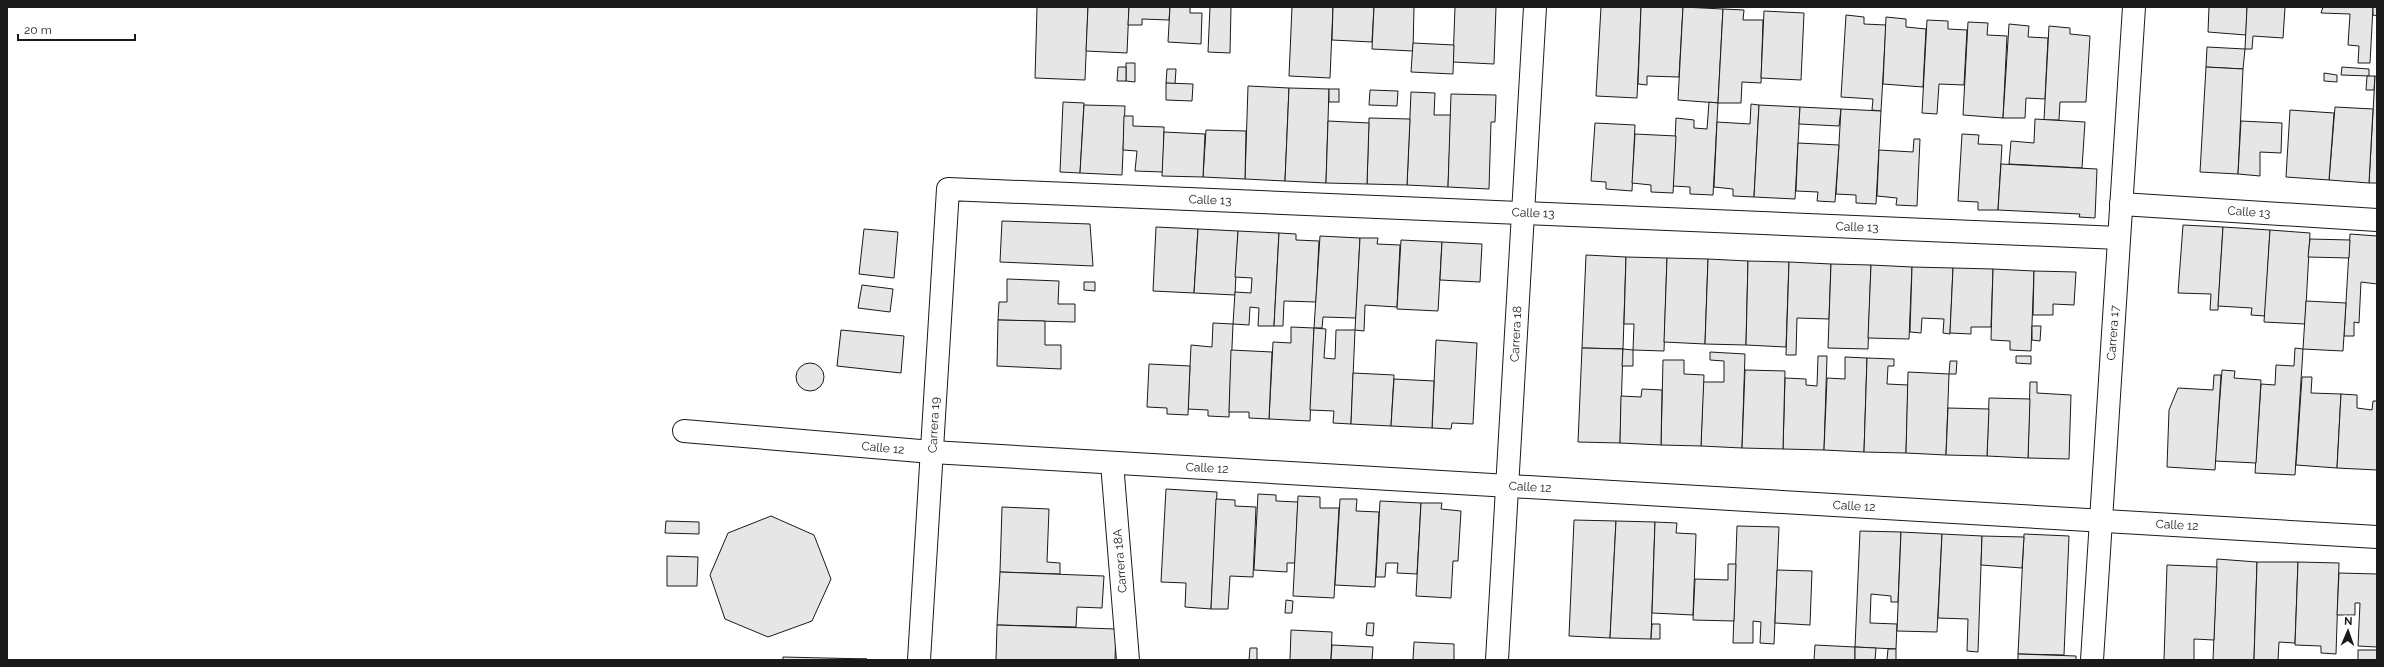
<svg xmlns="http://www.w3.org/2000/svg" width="2384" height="667" font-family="Raleway,sans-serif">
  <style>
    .building { fill: #e6e6e6; stroke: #1a1a1a }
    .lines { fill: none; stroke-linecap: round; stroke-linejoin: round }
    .minor-casing { stroke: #1a1a1a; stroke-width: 24 }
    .minor { stroke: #fff; stroke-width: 22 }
    .labels { text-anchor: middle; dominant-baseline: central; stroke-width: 3; stroke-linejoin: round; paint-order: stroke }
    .street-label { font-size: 12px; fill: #1a1a1a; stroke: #fff }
  </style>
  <rect width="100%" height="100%" fill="#fff"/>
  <!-- building -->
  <g class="building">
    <polygon points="1037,7 1088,7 1085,80 1035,78"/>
    <polygon points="1088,7 1129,7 1127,53 1086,51"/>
    <polygon points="1129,7 1170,7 1169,20 1142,19 1142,25 1128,25"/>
    <polygon points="1170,7 1190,7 1190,13 1202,13 1201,44 1168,42"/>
    <polygon points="1210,7 1231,7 1230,53 1208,52"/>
    <polygon points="1292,7 1333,7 1330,78 1289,76"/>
    <polygon points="1333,7 1374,7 1372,42 1332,40"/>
    <polygon points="1374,7 1414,7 1413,51 1372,49"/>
    <polygon points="1455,7 1496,7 1494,64 1453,62"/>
    <polygon points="1601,7 1641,7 1637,98 1596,96"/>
    <polygon points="1641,7 1683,7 1679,77 1647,76 1647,85 1638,84"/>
    <polygon points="1683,7 1723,9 1718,103 1678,100"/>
    <polygon points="2209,7 2247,7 2246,35 2208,32"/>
    <polygon points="2247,7 2285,7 2283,38 2253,36 2252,49 2245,49"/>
    <polygon points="2323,7 2373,7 2370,63 2358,63 2359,46 2348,45 2350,14 2321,13"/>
    <polygon points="2373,7 2377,7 2377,16 2373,15"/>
    <polygon points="1723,9 1744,10 1743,20 1763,20 1761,83 1742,82 1741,103 1718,103"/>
    <polygon points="1764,11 1804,13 1801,80 1761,78"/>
    <polygon points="1846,15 1864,17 1864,24 1886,25 1881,111 1872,110 1873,99 1841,97"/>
    <polygon points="1886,17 1906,19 1906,27 1926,29 1923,87 1883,84"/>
    <polygon points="1927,20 1948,21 1948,29 1967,30 1964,85 1939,84 1937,114 1922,113"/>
    <polygon points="1968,22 1988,23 1987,35 2007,36 2003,118 1963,115"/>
    <polygon points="2009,24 2029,26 2028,37 2048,38 2045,99 2026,98 2025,118 2003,118"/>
    <polygon points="2049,26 2070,28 2070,34 2090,36 2086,102 2060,102 2059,120 2044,120"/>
    <polygon points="1413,43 1454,45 1453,74 1411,72"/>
    <polygon points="2207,47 2245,49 2243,69 2206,67"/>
    <polygon points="1126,63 1135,63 1135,82 1126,81"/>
    <polygon points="1118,67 1126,67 1126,81 1117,81"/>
    <polygon points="2206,67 2243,69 2238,174 2200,172"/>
    <polygon points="2342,67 2369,69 2369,76 2341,75"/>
    <polygon points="1167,69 1176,69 1175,84 1166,83"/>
    <polygon points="2324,73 2337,75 2337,82 2324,81"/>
    <polygon points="2367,76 2375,76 2374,90 2366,90"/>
    <polygon points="2375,76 2377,77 2377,183 2369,183"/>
    <polygon points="1166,83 1193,84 1192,101 1166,100"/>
    <polygon points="1248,86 1289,88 1285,181 1245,179"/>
    <polygon points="1289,88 1329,89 1326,183 1285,181"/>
    <rect x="1329" y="89" width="10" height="13"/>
    <polygon points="1370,90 1398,91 1397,106 1369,105"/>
    <polygon points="1411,92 1435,93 1434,115 1451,115 1448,187 1407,185"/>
    <polygon points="1451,94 1496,95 1495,122 1491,122 1489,189 1448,187"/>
    <polygon points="1063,102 1084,103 1080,173 1060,172"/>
    <polygon points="1709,102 1718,103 1713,195 1690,194 1690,187 1673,186 1676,118 1694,120 1694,128 1707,129"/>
    <polygon points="1751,104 1759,105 1754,197 1733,196 1733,189 1714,187 1717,122 1750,124"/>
    <polygon points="1084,105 1125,106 1122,175 1080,173"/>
    <polygon points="1759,105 1800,107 1795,199 1754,197"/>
    <polygon points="1800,107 1841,109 1839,126 1799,124"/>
    <polygon points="2335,107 2373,109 2369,183 2329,180"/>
    <polygon points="1841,109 1881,111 1876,204 1856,203 1856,195 1836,194"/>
    <polygon points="2290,110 2334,113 2329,180 2286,177"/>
    <polygon points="1124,116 1133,116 1133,126 1164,127 1163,172 1135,171 1137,151 1123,150"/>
    <polygon points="1369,118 1410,119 1407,185 1367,184"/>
    <polygon points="2035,119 2085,122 2082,168 2009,164 2011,141 2034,143"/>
    <polygon points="1328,121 1369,123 1367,184 1326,183"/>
    <polygon points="2241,121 2282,123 2281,153 2260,152 2260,176 2238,174"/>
    <polygon points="1595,123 1635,125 1632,191 1606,189 1606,182 1591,181"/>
    <polygon points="1206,130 1246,131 1245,179 1203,177"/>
    <polygon points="1164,132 1205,134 1203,177 1162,176"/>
    <polygon points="1635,134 1676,136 1673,193 1651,192 1651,185 1632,183"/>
    <polygon points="1962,134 1979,135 1978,144 2002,145 1998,210 1978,210 1978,202 1958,201"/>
    <polygon points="1914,139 1920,139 1917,206 1896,205 1897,198 1877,196 1879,150 1913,152"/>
    <polygon points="1798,143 1839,145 1835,202 1817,201 1818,192 1796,191"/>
    <polygon points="2001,164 2097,169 2095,218 2079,217 2080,214 1998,210"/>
    <polygon points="1002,221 1090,224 1093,266 1000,262"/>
    <polygon points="2183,225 2223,227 2218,310 2210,310 2211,294 2178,293"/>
    <polygon points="1156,227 1198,229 1194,293 1153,291"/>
    <polygon points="2223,227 2270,230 2265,316 2251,315 2252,308 2218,306"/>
    <polygon points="864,229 898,232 894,278 859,274"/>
    <polygon points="1198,229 1238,231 1235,295 1194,293"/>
    <polygon points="2270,230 2310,233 2305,324 2264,322"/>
    <polygon points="1238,231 1279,233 1274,326 1258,326 1259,308 1250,307 1249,325 1233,324 1235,292 1251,293 1252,278 1235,277"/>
    <polygon points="1279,233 1296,234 1296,240 1319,241 1316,302 1284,301 1283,326 1274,326"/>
    <polygon points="2350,234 2377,236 2377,284 2361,282 2359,323 2354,322 2354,336 2344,336"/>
    <polygon points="1320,236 1360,238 1356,318 1323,317 1322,328 1314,328"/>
    <polygon points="1360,238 1378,238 1377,244 1400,245 1397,307 1365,305 1364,331 1355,330"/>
    <polygon points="2310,239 2350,240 2349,258 2308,257"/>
    <polygon points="1401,240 1442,242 1438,311 1397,309"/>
    <polygon points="1442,242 1482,244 1480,282 1440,280"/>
    <polygon points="1586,255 1626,257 1623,349 1582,348"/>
    <polygon points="1626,257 1667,258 1664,351 1633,350 1634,324 1624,324"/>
    <polygon points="1667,258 1708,259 1705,344 1664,342"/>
    <polygon points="1708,259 1748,261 1746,345 1705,344"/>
    <polygon points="1748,261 1789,262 1786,347 1746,345"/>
    <polygon points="1789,262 1831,264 1829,319 1797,318 1796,355 1786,355"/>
    <polygon points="1831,264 1871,265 1868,349 1828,348"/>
    <polygon points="1871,265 1912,267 1909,339 1868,338"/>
    <polygon points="1912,267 1953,268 1950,334 1943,333 1944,319 1922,318 1921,333 1910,332"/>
    <polygon points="1953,268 1993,269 1991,327 1971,327 1971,334 1950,333"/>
    <polygon points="1993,269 2034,271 2031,351 2010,350 2010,341 1991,340"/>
    <polygon points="2034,271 2076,272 2074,305 2053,304 2053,315 2033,315"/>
    <polygon points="1007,279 1059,281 1058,304 1075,304 1075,322 998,320 999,302 1007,302"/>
    <polygon points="1084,282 1095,282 1095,291 1084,290"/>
    <polygon points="862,285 893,289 890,312 858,308"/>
    <polygon points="2306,301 2346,303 2343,351 2303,349"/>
    <polygon points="998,320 1045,321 1045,345 1061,345 1061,369 997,366"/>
    <polygon points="1213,323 1233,324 1229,417 1208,416 1208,410 1188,409 1191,345 1212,347"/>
    <polygon points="2032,326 2041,326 2040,341 2032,340"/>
    <polygon points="1291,327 1314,328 1310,421 1269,419 1273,342 1291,343"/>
    <polygon points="1314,328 1326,329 1324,358 1335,359 1336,330 1355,330 1351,424 1333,423 1334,411 1310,410"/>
    <polygon points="841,330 904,336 901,373 837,366"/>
    <polygon points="1436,340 1477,343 1473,424 1452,423 1451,429 1432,428"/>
    <polygon points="1582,348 1623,349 1620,443 1578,442"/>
    <polygon points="2295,348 2303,349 2295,475 2255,473 2261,384 2275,385 2276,365 2294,366"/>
    <polygon points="1623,349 1633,350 1633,366 1622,366"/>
    <polygon points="1231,350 1272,352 1269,419 1249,418 1249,412 1229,412"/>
    <polygon points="1710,352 1745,354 1742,448 1701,446 1703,382 1724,382 1724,361 1710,360"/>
    <polygon points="1818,356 1827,356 1824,450 1783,449 1785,378 1806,379 1806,385 1817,386"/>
    <polygon points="2016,356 2031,356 2031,364 2016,363"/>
    <polygon points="1845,357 1867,358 1864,452 1824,450 1827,378 1845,379"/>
    <polygon points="1867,358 1894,359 1894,366 1888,366 1887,384 1908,385 1906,453 1864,452"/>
    <polygon points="1663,360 1684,360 1684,374 1704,375 1701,446 1661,445"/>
    <polygon points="1950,361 1957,361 1956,374 1949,374"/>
    <circle cx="810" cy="377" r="14"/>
    <polygon points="1149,364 1190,366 1188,415 1167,414 1167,408 1147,407"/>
    <polygon points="1745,370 1785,371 1783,449 1742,448"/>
    <polygon points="2222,370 2235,371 2234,378 2261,380 2256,463 2215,461"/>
    <polygon points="1908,372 1949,374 1946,455 1906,453"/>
    <polygon points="1353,373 1394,375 1391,426 1351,424"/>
    <polygon points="2214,375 2221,375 2215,470 2167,467 2169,410 2178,388 2213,390"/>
    <polygon points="2302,377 2312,377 2311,393 2341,394 2337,468 2296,465"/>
    <polygon points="1394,379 1434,381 1432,428 1391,426"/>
    <polygon points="2030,382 2037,382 2037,393 2071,395 2069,459 2028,458"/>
    <polygon points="1642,389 1662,390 1661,445 1620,443 1621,396 1641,397"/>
    <polygon points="2341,394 2357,395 2357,408 2372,410 2373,401 2377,401 2377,470 2337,468"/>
    <polygon points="1989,398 2030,399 2028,458 1987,456"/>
    <polygon points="1948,408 1989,409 1987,456 1946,455"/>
    <polygon points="1166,489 1217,492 1211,609 1185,607 1186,583 1161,582"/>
    <polygon points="1258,494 1276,495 1276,501 1298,502 1295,563 1287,563 1287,572 1254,570"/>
    <polygon points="1298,496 1320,497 1320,508 1339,508 1334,598 1293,596"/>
    <polygon points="1216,499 1235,500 1235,506 1256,507 1253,577 1230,576 1228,609 1211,609"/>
    <polygon points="1340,499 1357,499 1356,511 1379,512 1375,587 1335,585"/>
    <polygon points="1380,501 1421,503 1417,574 1397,573 1398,563 1386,563 1385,577 1376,577"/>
    <polygon points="1421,503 1442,503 1441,509 1461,511 1458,561 1453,561 1451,598 1416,596"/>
    <polygon points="1002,507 1049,509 1047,562 1060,563 1060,574 1000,572"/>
    <polygon points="771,516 814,535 831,579 812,621 768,637 725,619 710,575 728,533"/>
    <polygon points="1574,520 1616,521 1610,638 1569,636"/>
    <polygon points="666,521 699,522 699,534 665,533"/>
    <polygon points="1616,521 1655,522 1651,639 1610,638"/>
    <polygon points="1655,522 1677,523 1676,533 1696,534 1693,615 1652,613"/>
    <polygon points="1737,526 1779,527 1774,644 1760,643 1761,622 1753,621 1753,643 1733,643"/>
    <polygon points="1860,531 1901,532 1898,602 1891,602 1891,596 1871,594 1870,623 1897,624 1896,649 1855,647"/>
    <polygon points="1901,532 1942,534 1937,632 1897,631"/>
    <polygon points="1942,534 1982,536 1978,652 1967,651 1968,619 1938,618"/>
    <polygon points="2024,534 2069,536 2064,655 2018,654"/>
    <polygon points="1982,536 2024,537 2022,568 1981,565"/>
    <polygon points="667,556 698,557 697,586 667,586"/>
    <polygon points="2217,559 2257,562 2254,660 2213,660"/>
    <polygon points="2257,562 2298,562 2295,643 2279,642 2278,660 2254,660"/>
    <polygon points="2298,562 2339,563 2336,654 2321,653 2321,646 2295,645"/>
    <polygon points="1728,564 1736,564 1734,621 1693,620 1695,579 1728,580"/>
    <polygon points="2167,565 2217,567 2214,640 2194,639 2194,660 2164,660"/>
    <polygon points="1777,570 1812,571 1810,625 1775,623"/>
    <polygon points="1000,572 1104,576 1102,608 1077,607 1076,627 997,625"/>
    <polygon points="2339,573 2377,574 2377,647 2358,646 2360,603 2355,603 2355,615 2337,615"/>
    <polygon points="1286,600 1293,601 1292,613 1285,613"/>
    <polygon points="1367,623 1374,623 1373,636 1366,635"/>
    <polygon points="1652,624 1660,624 1660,639 1651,639"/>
    <polygon points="997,625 1116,629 1115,660 996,660"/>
    <polygon points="1291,630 1332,632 1331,660 1290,660"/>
    <polygon points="1414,642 1454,644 1454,660 1413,660"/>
    <polygon points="1332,645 1373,647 1372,660 1331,660"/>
    <polygon points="1815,645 1855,647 1855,660 1814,660"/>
    <polygon points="1855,647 1876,648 1875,660 1855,660"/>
    <polygon points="1250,648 1257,648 1257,660 1249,660"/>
    <polygon points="1888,649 1896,649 1896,660 1887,660"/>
    <rect x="2358" y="650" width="19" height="10"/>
    <polygon points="2018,654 2076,656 2076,660 2018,660"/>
    <polygon points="783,657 867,659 783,660"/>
  </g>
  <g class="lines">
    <!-- minor casing -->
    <g class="minor-casing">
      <g id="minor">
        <polyline points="2121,204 2377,220"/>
        <polyline points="684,431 932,452 2377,537"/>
        <polyline points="1112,463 1128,660"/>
        <polyline points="919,660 948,189 2119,238"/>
        <polyline points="1497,660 1535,7"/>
        <polyline points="2092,660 2134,7"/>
      </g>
    </g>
    <!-- minor -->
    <use href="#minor" class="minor"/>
  </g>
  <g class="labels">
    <!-- street labels -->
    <g class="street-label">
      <text transform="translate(1210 200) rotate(2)">Calle 13</text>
      <text transform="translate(2249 212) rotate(4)">Calle 13</text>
      <text transform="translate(1533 213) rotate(2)">Calle 13</text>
      <text transform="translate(1857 227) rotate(2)">Calle 13</text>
      <text transform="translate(2113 333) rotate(-86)">Carrera 17</text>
      <text transform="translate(1516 334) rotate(-87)">Carrera 18</text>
      <text transform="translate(934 425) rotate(-87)">Carrera 19</text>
      <text transform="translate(883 448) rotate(5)">Calle 12</text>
      <text transform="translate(1207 468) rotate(3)">Calle 12</text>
      <text transform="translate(1530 487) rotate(3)">Calle 12</text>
      <text transform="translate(1854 506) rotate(3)">Calle 12</text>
      <text transform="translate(2177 525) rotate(3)">Calle 12</text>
      <text transform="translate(1120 561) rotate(-95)">Carrera 18A</text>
    </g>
  </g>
  <!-- border -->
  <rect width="2384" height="667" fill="none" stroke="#1a1a1a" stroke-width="16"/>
  <!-- north arrow -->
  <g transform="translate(2348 631) rotate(2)" stroke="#ffffff" stroke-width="3" paint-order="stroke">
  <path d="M0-3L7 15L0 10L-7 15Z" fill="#1a1a1a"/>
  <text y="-6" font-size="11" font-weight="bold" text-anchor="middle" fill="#1a1a1a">N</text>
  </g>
  <!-- scale -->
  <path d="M18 34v6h117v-6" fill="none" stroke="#1a1a1a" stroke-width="2"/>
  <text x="24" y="34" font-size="12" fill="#1a1a1a" stroke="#ffffff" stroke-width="3" paint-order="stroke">20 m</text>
</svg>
